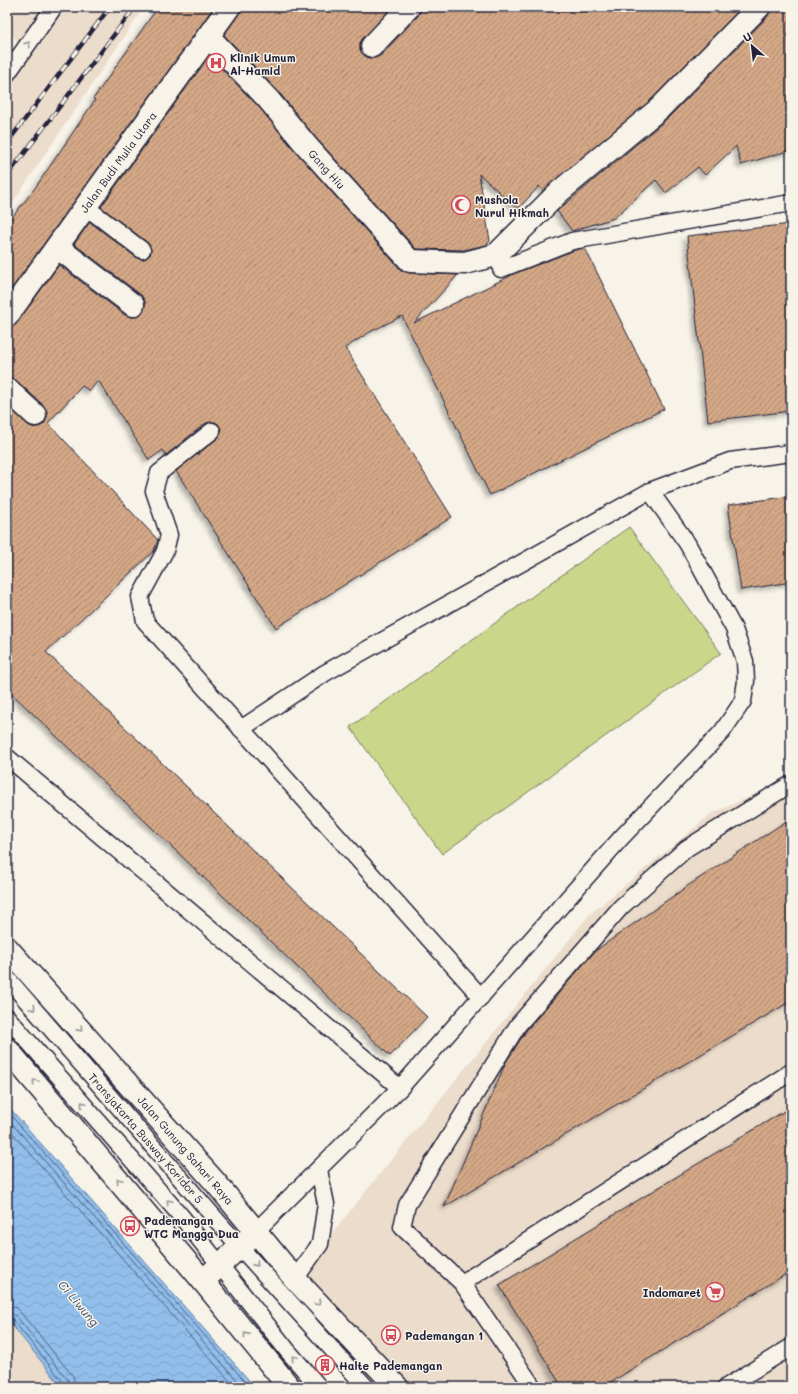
<svg xmlns="http://www.w3.org/2000/svg" width="798" height="1394" font-family="Mali,sans-serif">
  <style>
    .built { fill: #ecdccb }
    .green { fill: #cad689; stroke: #767c62 }
    .water { fill: url(#water-waves); stroke: #6580a5 }
    .lines { fill: none; stroke-linecap: round; stroke-linejoin: round }
    .shore { stroke: #4e6081; stroke-width: 1 }
    .building { fill: url(#building-hatch); stroke: #22223b; filter: url(#shadow) }
    .service-casing { stroke: #22223b; stroke-width: 19 }
    .minor-casing { stroke: #22223b; stroke-width: 25 }
    .primary-casing { stroke: #22223b; stroke-width: 25 }
    .service { stroke: #f7f3e8; stroke-width: 16 }
    .minor { stroke: #f7f3e8; stroke-width: 22 }
    .primary { stroke: #f7f3e8; stroke-width: 22 }
    .rail-casing { stroke: #22223b; stroke-width: 4.5 }
    .rail { stroke: #f7f3e8; stroke-width: 3; stroke-dasharray: 9; stroke-linecap: butt }
    .oneway { stroke: #97959a }
    .labels { text-anchor: middle; dominant-baseline: central; stroke-width: 3; stroke-linejoin: round; paint-order: stroke }
    .poi-label { font-size: 11px; font-weight: bold; fill: #22223b; stroke: #f7f3e8; text-anchor: start }
    .street-label { font-size: 11px; fill: #22223b; stroke: #f7f3e8 }
    .water-label { font-size: 12px; font-style: italic; fill: #435170; stroke: #f7f3e8 }
  </style>
  <defs>
    <pattern id="water-waves" width="16" height="10" patternUnits="userSpaceOnUse"><rect width="16" height="10" fill="#91beeb"/><path d="M0 5q4-4 8 0t8 0" fill="none" stroke="#7da3ca"/></pattern>
    <pattern id="building-hatch" width="6" height="6" patternUnits="userSpaceOnUse"><rect width="6" height="6" fill="#d4a886"/><path d="M-1 1l2-2M0 6l6-6M5 7l2-2" fill="none" stroke="#ac886f"/></pattern>
    <filter id="shadow"><feDropShadow dx="-3.5" dy="3.5" stdDeviation="2" flood-color="#0004"/></filter>
  </defs>
  <rect width="100%" height="100%" fill="#f7f3e8"/>
  <filter id="ink" filterUnits="userSpaceOnUse"><feTurbulence type="fractalNoise" baseFrequency=".025" numOctaves="2"/><feDisplacementMap in="SourceGraphic" scale="8" xChannelSelector="R" yChannelSelector="G"/><feConvolveMatrix kernelMatrix="1 2 1 2 8 2 1 2 1" color-interpolation-filters="sRGB"/></filter>
  <g filter="url(#ink)">
    <!-- built -->
    <g class="built">
      <polygon points="7,7 144,7 7,211 7,88 29,57 7,28"/>
      <polygon points="791,778 791,1387 394,1387 295,1279 589,915 711,814"/>
      <polygon points="7,1320 64,1387 7,1387"/>
    </g>
    <!-- green -->
    <polygon class="green" points="629,527 721,653 442,854 350,727"/>
    <!-- water -->
    <polygon class="water" points="7,1105 255,1387 62,1387 7,1319"/>
    <g class="lines">
      <!-- shore -->
      <g class="shore">
        <polyline points="7,1111 250,1387"/>
        <polyline points="7,1118 243,1387"/>
        <polyline points="7,1127 235,1387"/>
        <polyline points="7,1306 15,1307 20,1312 73,1376 76,1387"/>
        <polyline points="7,1312 16,1316 68,1380 70,1387"/>
        <polyline points="7,1317 12,1319 64,1383 65,1387"/>
      </g>
    </g>
    <!-- building -->
    <g class="building">
      <polygon points="158,7 214,7 7,295 7,224 35,188 95,100 93,99"/>
      <polygon points="241,7 392,7 360,43 360,50 364,55 369,58 376,58 381,55 418,16 421,7 742,7 652,99 543,191 539,186 518,209 479,174 490,241 486,245 464,250 416,249 315,137 277,90 224,35 239,14"/>
      <polygon points="771,7 791,7 791,150 741,165 736,146 705,175 698,167 666,193 656,180 614,218 572,231 557,211 669,117 768,16"/>
      <polygon points="209,56 259,107 297,153 401,270 410,273 458,275 414,323 516,273 575,250 585,248 664,409 490,495 402,316 370,332 345,348 452,517 276,628 176,471 218,438 221,430 219,425 215,422 206,423 166,455 163,450 149,460 98,380 90,391 82,386 48,423 158,540 154,551 46,652 427,1017 390,1056 7,689 7,406 32,427 38,427 44,424 47,417 47,411 44,406 16,380 7,377 7,328 12,327 17,323 59,265 125,315 131,317 137,317 143,312 145,306 145,301 141,295 74,244 90,222 137,258 145,259 150,255 151,251 148,243 101,207"/>
      <polygon points="791,224 791,411 708,421 687,236"/>
      <polygon points="791,496 791,582 741,590 728,505"/>
      <polygon points="791,818 791,1001 444,1207 506,1062 526,1031 595,951 689,885"/>
      <polygon points="791,1107 791,1271 603,1387 562,1387 499,1285"/>
    </g>
    <g class="lines">
      <!-- service casing -->
      <g class="service-casing">
        <g id="service">
          <polyline points="7,74 54,7"/>
          <polyline points="86,207 142,250"/>
          <polyline points="501,269 572,241 791,203"/>
          <polyline points="212,431 159,473 154,491 169,535 165,551 140,597 145,621 481,997"/>
          <polyline points="241,729 325,673 650,491 730,461 791,453"/>
          <polyline points="7,757 400,1088"/>
          <polyline points="7,978 239,1246 366,1387"/>
          <polyline points="7,1017 181,1216 287,1350 319,1387"/>
          <polyline points="256,1231 400,1088 621,838 722,732 743,701 746,681 745,661 734,629 687,543 650,491"/>
          <polyline points="295,1279 320,1244 326,1204 319,1170"/>
          <polyline points="462,1283 791,1072"/>
          <polyline points="533,1387 462,1283 402,1227 407,1205 518,1025 621,907 687,848 791,784"/>
          <polyline points="726,1387 791,1347"/>
        </g>
      </g>
      <!-- minor casing -->
      <g class="minor-casing">
        <g id="minor">
          <polyline points="208,36 268,99 306,145 410,261 465,263 496,255 559,192 660,108 759,7"/>
          <polyline points="372,46 409,7"/>
          <polyline points="57,247 133,305"/>
          <polyline points="7,316 229,7"/>
          <polyline points="7,389 35,415"/>
        </g>
      </g>
      <!-- primary casing -->
      <g class="primary-casing">
        <g id="primary">
          <polyline points="7,948 215,1182 295,1279 397,1387"/>
          <polyline points="7,1049 203,1281 289,1387"/>
          <polyline points="203,1281 256,1231"/>
        </g>
      </g>
      <!-- service -->
      <use href="#service" class="service"/>
      <!-- minor -->
      <use href="#minor" class="minor"/>
      <!-- primary -->
      <use href="#primary" class="primary"/>
      <!-- rail casing -->
      <g class="rail-casing">
        <g id="rail">
          <polyline points="7,143 110,7"/>
          <polyline points="7,176 135,7"/>
        </g>
      </g>
      <!-- rail -->
      <use href="#rail" class="rail"/>
    </g>
    <!-- one-way arrows -->
    <defs><path id="oneway-chevron" d="M-2-3.5L2.5 0L-2 3.5" fill="none" stroke-width="1.6" stroke-linecap="round" stroke-linejoin="round"/></defs>
    <g class="oneway">
      <use href="#oneway-chevron" transform="translate(28 44) rotate(-55)"/>
      <use href="#oneway-chevron" transform="translate(33 1008) rotate(49)"/>
      <use href="#oneway-chevron" transform="translate(80 1029) rotate(48)"/>
      <use href="#oneway-chevron" transform="translate(35 1082) rotate(-130)"/>
      <use href="#oneway-chevron" transform="translate(83 1104) rotate(-131)"/>
      <use href="#oneway-chevron" transform="translate(119 1181) rotate(-130)"/>
      <use href="#oneway-chevron" transform="translate(169 1202) rotate(-131)"/>
      <use href="#oneway-chevron" transform="translate(256 1264) rotate(48)"/>
      <use href="#oneway-chevron" transform="translate(318 1303) rotate(47)"/>
      <use href="#oneway-chevron" transform="translate(246 1335) rotate(-129)"/>
      <use href="#oneway-chevron" transform="translate(294 1358) rotate(-131)"/>
    </g>
  </g>
  <!-- icons -->
  <defs>
    <g id="hospital-ring" transform="scale(1)"><circle r="9.5" fill="#f7f3e8" stroke="#d1495b" stroke-width="1.5"/><path d="M-5-5h3v3.5h4V-5h3V5h-3V1.5h-4V5h-3Z" fill="#d1495b"/></g>
    <g id="mosque-ring" transform="scale(1)"><circle r="9.5" fill="#f7f3e8" stroke="#d1495b" stroke-width="1.5"/><path d="M3.5-4.9A6 6 0 1 0 3.5 4.9A5 5 0 1 1 3.5-4.9Z" fill="#d1495b"/></g>
    <g id="bus-ring" transform="scale(1)"><circle r="9.5" fill="#f7f3e8" stroke="#d1495b" stroke-width="1.5"/><path d="M-5-6H5V4H4V6H2V4H-2V6H-4V4H-5ZM-3.5-4V0h7V-4ZM-3.5 1.2v1.5H-2V1.2ZM2 1.2v1.5H3.5V1.2Z" fill="#d1495b"/></g>
    <g id="supermarket-ring" transform="scale(1)"><circle r="9.5" fill="#f7f3e8" stroke="#d1495b" stroke-width="1.5"/><path d="M-6-5.5h2.5l.6 2H6L4.5 2H-2.5L-4.4-4H-6ZM-1.5 3.2a1.3 1.3 0 1 0 .1 0ZM3 3.2a1.3 1.3 0 1 0 .1 0Z" fill="#d1495b"/></g>
    <g id="building-ring" transform="scale(1)"><circle r="9.5" fill="#f7f3e8" stroke="#d1495b" stroke-width="1.5"/><path d="M-4-6H4V6H1V3H-1V6H-4ZM-2.5-4.3h1.7v1.8h-1.7ZM.8-4.3h1.7v1.8H.8ZM-2.5-1h1.7V.8h-1.7ZM.8-1h1.7V.8H.8Z" fill="#d1495b"/></g>
  </defs>
  <g fill-rule="evenodd">
    <use href="#hospital-ring" x="216" y="63"/>
    <use href="#mosque-ring" x="461" y="205"/>
    <use href="#bus-ring" x="130" y="1226"/>
    <use href="#supermarket-ring" x="715" y="1292"/>
    <use href="#bus-ring" x="391" y="1335"/>
    <use href="#building-ring" x="325" y="1365"/>
  </g>
  <g class="labels">
    <!-- poi labels -->
    <g class="poi-label">
      <text x="230" y="57">Klinik Umum<tspan x="230" dy="13">Al-Hamid</tspan></text>
      <text x="475" y="199">Mushola<tspan x="475" dy="13">Nurul Hikmah</tspan></text>
      <text x="144" y="1220">Pademangan<tspan x="144" dy="13">WTC Mangga Dua</tspan></text>
      <text x="701" y="1292" text-anchor="end">Indomaret</text>
      <text x="405" y="1335">Pademangan 1</text>
      <text x="339" y="1365">Halte Pademangan</text>
    </g>
    <!-- street labels -->
    <g class="street-label">
      <text transform="translate(118 162) rotate(-54)">Jalan Budi Mulia Utara</text>
      <text transform="translate(327 169) rotate(48)">Gang Hiu</text>
      <text transform="translate(146 1138) rotate(49)">Transjakarta Busway Koridor 5</text>
      <text transform="translate(186 1150) rotate(49)">Jalan Gunung Sahari Raya</text>
    </g>
    <!-- water labels -->
    <g class="water-label">
      <text transform="translate(79 1303) rotate(50)">Ci Liwung</text>
    </g>
  </g>
  <!-- margin -->
  <rect width="798" height="1394" fill="none" stroke="#f7f3e8" stroke-width="24"/>
  <rect x="12" y="12" width="774" height="1370" fill="none" stroke="#22223b" stroke-width="1.5" filter="url(#ink)"/>
  <!-- north arrow -->
  <g transform="translate(752 46) rotate(332)" stroke="#f7f3e8" stroke-width="3" paint-order="stroke">
  <path d="M0-3L7 15L0 10L-7 15Z" fill="#22223b"/>
  <text y="-6" font-size="11" font-weight="bold" text-anchor="middle" fill="#22223b">U</text>
  </g>
</svg>
